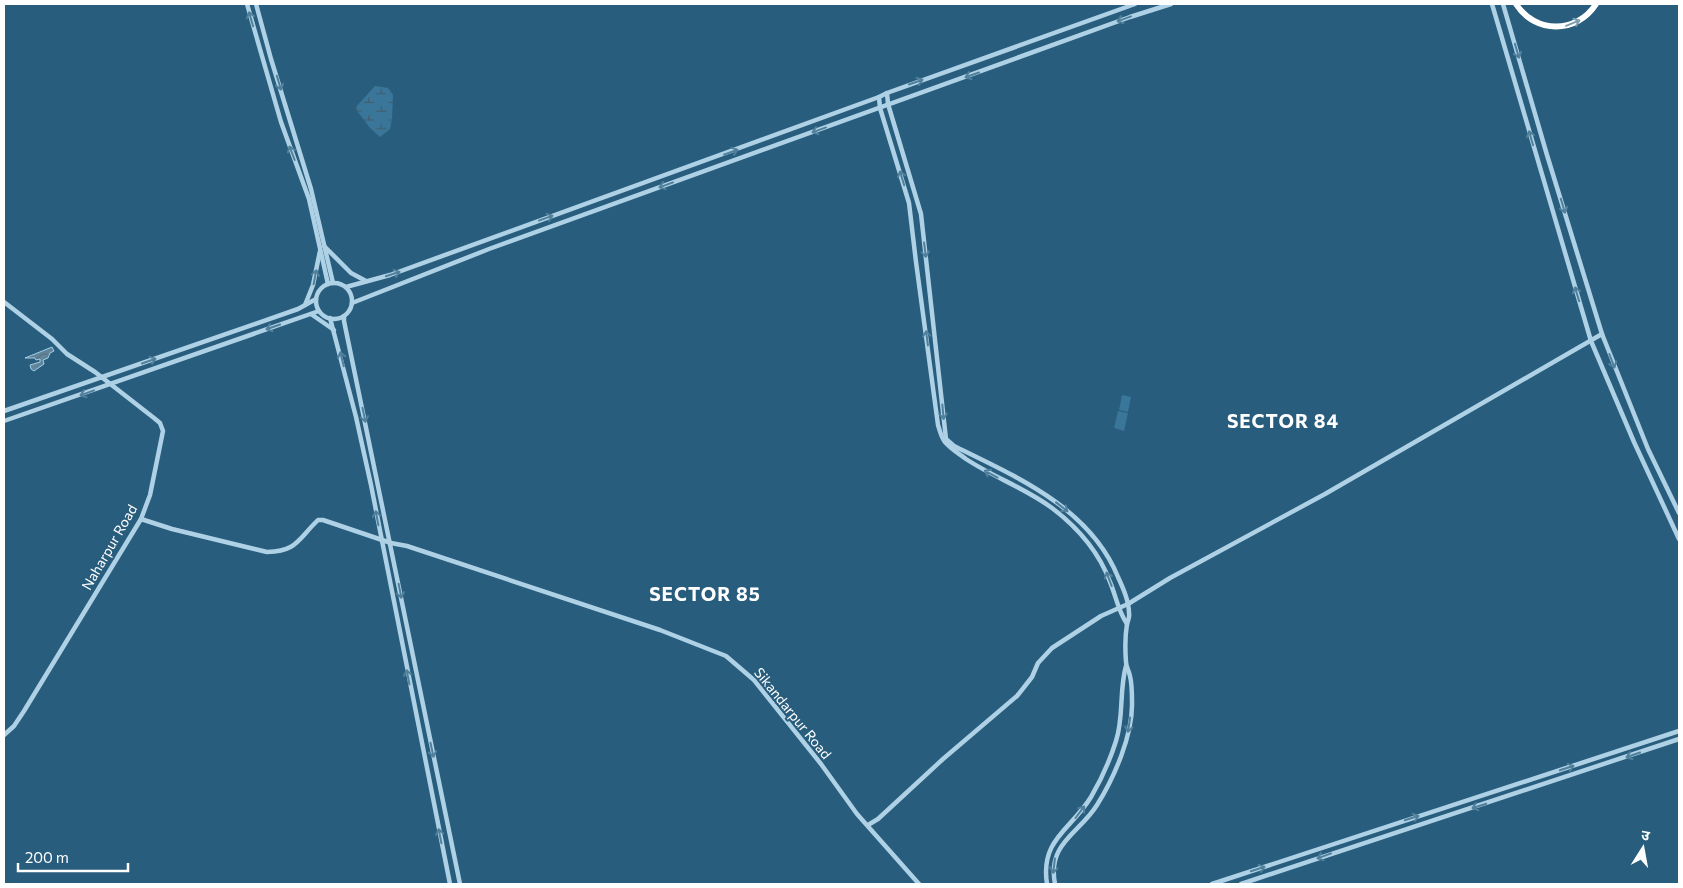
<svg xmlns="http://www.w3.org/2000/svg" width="1683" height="888" font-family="Commissioner,'Noto Sans Devanagari',sans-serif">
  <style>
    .wetland { fill: url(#wetland-marsh) }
    .garden { fill: #397699 }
    .water { fill: url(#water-waves); stroke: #a2cee5 }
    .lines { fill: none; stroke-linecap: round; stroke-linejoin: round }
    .minor { stroke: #aed1e5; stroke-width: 4.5 }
    .highway { stroke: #fff; stroke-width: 6 }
    .oneway { stroke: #50809c }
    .oneway2 { stroke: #7e9eb1 }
    .labels { text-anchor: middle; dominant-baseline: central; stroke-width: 4; stroke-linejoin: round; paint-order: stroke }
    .street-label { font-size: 14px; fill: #fff; stroke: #285d7d }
    .district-label { font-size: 19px; font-weight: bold; letter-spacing: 1px; fill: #fff; stroke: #285d7d }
  </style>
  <defs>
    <pattern id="wetland-marsh" width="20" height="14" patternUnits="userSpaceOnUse" patternTransform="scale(1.25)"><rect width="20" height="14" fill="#397699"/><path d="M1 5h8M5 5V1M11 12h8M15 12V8" fill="none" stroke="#435f6f"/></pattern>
    <pattern id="water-waves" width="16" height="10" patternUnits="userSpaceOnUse" patternTransform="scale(1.25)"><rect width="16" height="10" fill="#61869c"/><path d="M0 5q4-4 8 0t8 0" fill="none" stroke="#596f7c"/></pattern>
  </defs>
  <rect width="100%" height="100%" fill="#285d7d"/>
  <!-- wetland -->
  <polygon class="wetland" points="375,86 388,88 393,95 392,119 390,129 380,137 370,128 355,108"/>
  <!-- garden -->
  <g class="garden">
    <polygon points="1122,395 1131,397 1128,412 1119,410"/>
    <polygon points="1118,411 1128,413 1124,431 1114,428"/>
  </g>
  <!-- water -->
  <polygon class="water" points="52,347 54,351 50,353 48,358 43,360 44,364 34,371 31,369 30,365 40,362 40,359 36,360 35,358 25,358"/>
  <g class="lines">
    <!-- minor -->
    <g class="minor">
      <polyline points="247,4 281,122 309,199 328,284"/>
      <polyline points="256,4 271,59 311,189 333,283"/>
      <polyline points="1492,4 1591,341 1634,442 1679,539"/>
      <polyline points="1503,4 1547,155 1602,334 1648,449 1679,513"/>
      <path d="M887 93 888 104 921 214 946 439 954 446C1017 477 1090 508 1118 577 1123 588 1129 601 1129 613 1130 617 1128 620 1127 624 1125 636 1125 649 1126 662 1126 667 1129 671 1130 676 1132 684 1132 694 1132 702 1133 735 1114 778 1097 805 1079 834 1047 843 1055 884"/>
      <path d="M879 97 880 108 909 203 916 262 938 425C940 431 941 437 945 442 951 449 958 453 966 459 993 477 1025 488 1052 508 1077 527 1099 552 1110 582 1116 596 1118 611 1127 624"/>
      <polyline points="324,246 351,273 366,281"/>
      <circle cx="334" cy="301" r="18"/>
      <polyline points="346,287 390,275 879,97 887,93 1135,4"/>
      <polyline points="4,302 52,339 67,354 95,372 154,418 160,423 163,431 150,495 141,519 24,711 14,726 4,735"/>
      <polyline points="352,303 489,249 1130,17 1171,4"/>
      <polyline points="305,305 313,285 320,251"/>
      <polyline points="311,314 334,330"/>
      <polyline points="344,316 344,321 460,884"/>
      <polyline points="330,318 356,417 371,485 450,884"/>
      <polyline points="4,411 298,309 316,299"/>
      <polyline points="4,421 319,311"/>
      <path d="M141 519 172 529 267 552C296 551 297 541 316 522L318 520H323L391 543 407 546 660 630 726 656 754 680 821 764 857 814 919 884"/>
      <polyline points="868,825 878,819 943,759 1017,696 1032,677 1038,663 1052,648 1101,616 1128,604 1170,578 1325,494 1602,334"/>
      <path d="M1047 884C1040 839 1071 830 1091 797 1101 780 1110 760 1116 741 1124 717 1119 690 1126 666"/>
      <polyline points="1212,884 1679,731"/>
      <polyline points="1241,884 1679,739"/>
    </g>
    <!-- highway -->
    <path class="highway" d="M1516 4C1535 34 1577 34 1596 4"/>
  </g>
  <!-- one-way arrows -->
  <defs><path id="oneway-shaft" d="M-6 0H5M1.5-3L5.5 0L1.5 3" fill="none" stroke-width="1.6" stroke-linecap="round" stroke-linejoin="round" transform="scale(1.25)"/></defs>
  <g class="oneway">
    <use href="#oneway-shaft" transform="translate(251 19) rotate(-106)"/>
    <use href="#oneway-shaft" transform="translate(1124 19) rotate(160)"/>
    <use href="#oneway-shaft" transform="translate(1517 51) rotate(74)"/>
    <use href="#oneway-shaft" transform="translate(972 75) rotate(161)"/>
    <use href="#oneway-shaft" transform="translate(916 82) rotate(-19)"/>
    <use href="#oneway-shaft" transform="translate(279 83) rotate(73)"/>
    <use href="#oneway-shaft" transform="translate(819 130) rotate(160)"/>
    <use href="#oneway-shaft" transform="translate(1531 138) rotate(-106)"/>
    <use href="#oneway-shaft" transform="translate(731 152) rotate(-20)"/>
    <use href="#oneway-shaft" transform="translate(292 153) rotate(-111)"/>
    <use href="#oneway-shaft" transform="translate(902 178) rotate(-107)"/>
    <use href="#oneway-shaft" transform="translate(666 185) rotate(160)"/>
    <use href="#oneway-shaft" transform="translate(1563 206) rotate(73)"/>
    <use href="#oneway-shaft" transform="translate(546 218) rotate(-20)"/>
    <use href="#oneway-shaft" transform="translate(925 250) rotate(83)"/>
    <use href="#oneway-shaft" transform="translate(393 274) rotate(-18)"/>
    <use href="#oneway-shaft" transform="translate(315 277) rotate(-79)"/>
    <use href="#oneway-shaft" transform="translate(1577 294) rotate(-107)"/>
    <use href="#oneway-shaft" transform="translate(273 327) rotate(161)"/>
    <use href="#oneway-shaft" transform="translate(927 338) rotate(-97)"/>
    <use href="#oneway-shaft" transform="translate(342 359) rotate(-104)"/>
    <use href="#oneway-shaft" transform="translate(149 361) rotate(-19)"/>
    <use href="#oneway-shaft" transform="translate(1612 361) rotate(69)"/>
    <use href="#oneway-shaft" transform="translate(87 393) rotate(160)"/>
    <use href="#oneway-shaft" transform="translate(943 412) rotate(85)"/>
    <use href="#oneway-shaft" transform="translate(364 415) rotate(78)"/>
    <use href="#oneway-shaft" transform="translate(991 474) rotate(-152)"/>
    <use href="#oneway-shaft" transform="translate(1062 507) rotate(38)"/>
    <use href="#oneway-shaft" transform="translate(377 518) rotate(-101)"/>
    <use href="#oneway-shaft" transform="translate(1109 579) rotate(-111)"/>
    <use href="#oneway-shaft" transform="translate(400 591) rotate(79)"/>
    <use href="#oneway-shaft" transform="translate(408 677) rotate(-101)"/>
    <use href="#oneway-shaft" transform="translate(1129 725) rotate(99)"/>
    <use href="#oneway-shaft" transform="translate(432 750) rotate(78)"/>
    <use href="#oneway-shaft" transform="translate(1633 755) rotate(161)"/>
    <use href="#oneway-shaft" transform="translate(1567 768) rotate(-18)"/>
    <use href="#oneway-shaft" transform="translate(1479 806) rotate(162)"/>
    <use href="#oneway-shaft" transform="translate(1080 812) rotate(-53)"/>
    <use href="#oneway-shaft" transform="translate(1412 818) rotate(-18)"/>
    <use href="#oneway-shaft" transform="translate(440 836) rotate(-101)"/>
    <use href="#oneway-shaft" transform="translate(1324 856) rotate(160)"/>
    <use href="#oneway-shaft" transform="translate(1054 866) rotate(97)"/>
    <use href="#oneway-shaft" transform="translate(1258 869) rotate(-18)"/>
  </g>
  <use class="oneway2" href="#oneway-shaft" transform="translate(1573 23) rotate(-22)"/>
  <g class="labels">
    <!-- street labels -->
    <g class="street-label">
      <text transform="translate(109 547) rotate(-60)">Naharpur Road</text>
      <text transform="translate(793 713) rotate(51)">Sikandarpur Road</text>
    </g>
    <!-- district labels -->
    <g class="district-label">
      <text x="1283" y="420">SECTOR 84</text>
      <text x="705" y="593">SECTOR 85</text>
    </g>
  </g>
  <!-- border -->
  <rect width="1683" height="888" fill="none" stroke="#ffffff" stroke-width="10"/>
  <!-- north arrow -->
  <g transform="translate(1643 848) rotate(11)" stroke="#285d7d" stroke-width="4" paint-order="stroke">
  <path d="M0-4L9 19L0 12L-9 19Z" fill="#ffffff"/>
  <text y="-8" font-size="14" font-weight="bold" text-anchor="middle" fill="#ffffff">उ</text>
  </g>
  <!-- scale -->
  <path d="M18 863v8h110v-8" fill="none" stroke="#ffffff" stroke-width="2.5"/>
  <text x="25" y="863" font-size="15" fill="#ffffff" stroke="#285d7d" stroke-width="4" paint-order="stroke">200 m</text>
</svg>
